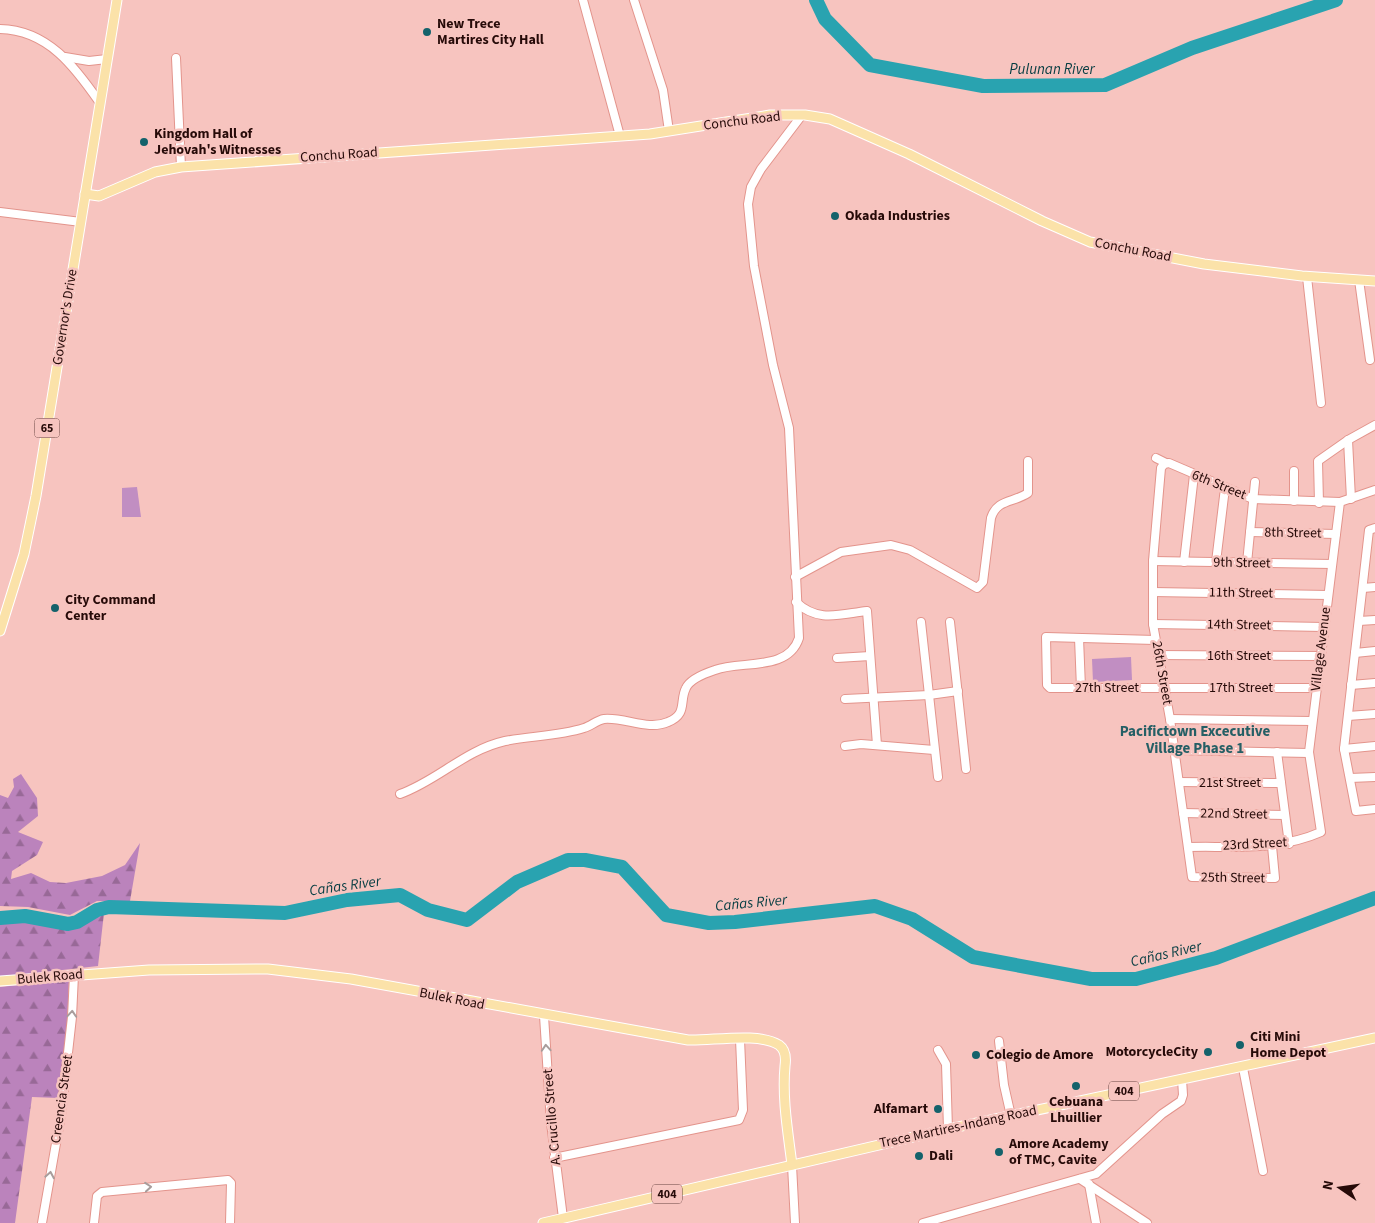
<svg xmlns="http://www.w3.org/2000/svg" width="1375" height="1223" font-family="'Source Sans 3',sans-serif">
  <style>
    .forest { fill: url(#forest-firs) }
    .garden { fill: #c18ec2 }
    .lines { fill: none; stroke-linecap: round; stroke-linejoin: round }
    .river { stroke: #29a3b0; stroke-width: 14 }
    .minor-casing { stroke: #e3948c; stroke-width: 10 }
    .major-casing { stroke: #fff; stroke-width: 11 }
    .minor { stroke: #fff; stroke-width: 8 }
    .major { stroke: #fbe2a9; stroke-width: 9 }
    .oneway { stroke: #a89d9c }
    .poi-dot { fill: #14626b; stroke: #f7c4bf; stroke-width: 2 }
    .labels { text-anchor: middle; dominant-baseline: central; stroke-width: 5; stroke-linejoin: round; paint-order: stroke }
    .shield { fill: #f7c4bf; stroke: #65423f; stroke-width: 1 }
    .shield-label { font-size: 12px; font-weight: bold; fill: #260a08 }
    .poi-label { font-size: 14px; font-weight: bold; fill: #260a08; stroke: #f7c4bf; text-anchor: start }
    .street-label { font-size: 14px; fill: #260a08; stroke: #f7c4bf }
    .water-label { font-size: 15px; font-style: italic; fill: #063d42; stroke: #f7c4bf }
    .neighbourhood-label { font-size: 15px; font-weight: bold; fill: #255f65; stroke: #f7c4bf }
  </style>
  <defs>
    <pattern id="forest-firs" width="22" height="20" patternUnits="userSpaceOnUse" patternTransform="scale(1.25)"><rect width="22" height="20" fill="#bb83bc"/><path d="M5 1l3.5 6h-7zM16 11l3.5 6h-7z" fill="#986997"/></pattern>
  </defs>
  <rect width="100%" height="100%" fill="#f7c4bf"/>
  <!-- forest -->
  <g class="forest">
    <polygon points="21,774 37,798 38,816 18,832 43,842 37,855 12,871 11,879 31,873 50,882 66,883 102,876 125,865 140,843 130,901 97,901 70,915 28,907 0,906 0,795 8,798 14,787 13,779"/>
    <polygon points="104,913 98,966 0,977 0,923 25,920 62,927 77,927"/>
    <polygon points="69,980 67,1026 58,1098 32,1097 15,1223 0,1223 0,987"/>
  </g>
  <!-- garden -->
  <g class="garden">
    <polygon points="137,487 141,517 122,517 122,488"/>
    <polygon points="1131,657 1132,680 1093,682 1092,659"/>
  </g>
  <g class="lines">
    <!-- river -->
    <g class="river">
      <polyline points="816,0 825,19 870,65 983,86 1105,85 1192,48 1336,0"/>
      <polyline points="0,918 25,916 68,924 77,922 97,910 109,907 285,913 347,900 400,895 428,910 467,920 517,882 568,860 585,860 622,867 666,915 709,923 735,922 875,906 912,919 973,957 1091,979 1136,979 1216,958 1375,898"/>
    </g>
    <!-- minor casing -->
    <g class="minor-casing">
      <g id="minor">
        <polyline points="583,0 620,136"/>
        <polyline points="634,0 663,90 669,131"/>
        <path d="M0 29C48 30 75 67 100 103"/>
        <polyline points="65,57 89,61 107,59"/>
        <polyline points="176,58 181,167"/>
        <polyline points="0,212 81,222"/>
        <polyline points="1307,277 1321,403"/>
        <polyline points="1359,280 1370,360"/>
        <polyline points="1348,440 1351,499"/>
        <polyline points="1156,458 1166,463"/>
        <polyline points="1294,471 1294,501"/>
        <polyline points="1319,503 1318,461 1348,440 1375,425"/>
        <polyline points="1375,528 1369,530 1344,749 1356,811 1375,809"/>
        <polyline points="1250,532 1336,534"/>
        <polyline points="1153,561 1332,564"/>
        <polyline points="1184,562 1194,475"/>
        <polyline points="1216,562 1225,488"/>
        <polyline points="1247,563 1255,482"/>
        <path d="M795 577 841 552 891 545 910 550 977 588 983 582 991 518C997 499 1013 503 1028 493V461"/>
        <polyline points="1363,588 1375,587"/>
        <polyline points="1153,592 1328,595"/>
        <path d="M796 602C818 623 840 614 867 611L877 745"/>
        <polyline points="1359,621 1375,620"/>
        <polyline points="921,622 938,777"/>
        <polyline points="950,622 966,769"/>
        <polyline points="1153,624 1324,627"/>
        <polyline points="1079,638 1081,688"/>
        <polyline points="1155,640 1046,637 1047,685 1050,688 1317,688"/>
        <polyline points="1355,653 1375,651"/>
        <polyline points="1158,655 1321,656"/>
        <polyline points="837,658 870,656"/>
        <polyline points="1351,685 1375,683"/>
        <polyline points="845,699 929,695 958,691"/>
        <polyline points="1348,716 1375,714"/>
        <polyline points="1170,719 1312,721"/>
        <polyline points="845,746 861,744 934,750"/>
        <polyline points="1344,749 1375,746"/>
        <polyline points="1174,750 1309,753"/>
        <polyline points="1277,752 1289,844"/>
        <polyline points="1350,778 1375,777"/>
        <polyline points="1179,782 1281,783"/>
        <path d="M400 794C437 781 465 750 505 741 530 736 559 736 584 728 591 726 597 720 604 719 625 717 648 731 668 722 688 714 679 701 686 688 690 679 706 673 715 670 741 660 788 672 799 638L789 428 773 365 754 266 748 204 751 187 761 169 802 115"/>
        <polyline points="1183,813 1285,815"/>
        <polyline points="1272,846 1275,878 1192,877 1170,719 1153,624 1153,561 1161,468 1164,464 1169,463 1253,499 1340,502"/>
        <path d="M1188 847C1234 846 1278 851 1321 832L1309 752 1340 502 1375 490"/>
        <polyline points="544,1016 551,1123 563,1218"/>
        <polyline points="999,1041 1004,1085 1011,1116"/>
        <polyline points="938,1050 946,1064 948,1129"/>
        <polyline points="1243,1068 1263,1171"/>
        <polyline points="554,1158 739,1120 743,1110 740,1039"/>
        <polyline points="792,1165 795,1223"/>
        <polyline points="1080,1179 1147,1223"/>
        <polyline points="1089,1184 1096,1223"/>
        <polyline points="42,1223 61,1115 72,1017 74,975"/>
        <polyline points="94,1223 97,1196 102,1192 228,1180 231,1183 230,1223"/>
        <polyline points="923,1223 1096,1174 1162,1114 1181,1101 1183,1095 1182,1079"/>
      </g>
    </g>
    <!-- major casing -->
    <g class="major-casing">
      <g id="major">
        <polyline points="85,194 99,196 155,172 181,167 650,134 770,115 805,115 830,119 909,154 1042,221 1090,242 1204,264 1302,276 1375,281"/>
        <polyline points="0,631 24,554 36,496 117,0"/>
        <path d="M0 981 149 970 268 969 351 979 688 1040C712 1041 759 1032 779 1045 786 1050 786 1059 785 1066 782 1099 788 1132 792 1165"/>
        <polyline points="543,1223 948,1129 1375,1038"/>
      </g>
    </g>
    <!-- minor -->
    <use href="#minor" class="minor"/>
    <!-- major -->
    <use href="#major" class="major"/>
  </g>
  <!-- one-way arrows -->
  <defs><path id="oneway-chevron" d="M-2-3.5L2.5 0L-2 3.5" fill="none" stroke-width="1.6" stroke-linecap="round" stroke-linejoin="round" transform="scale(1.25)"/></defs>
  <g class="oneway">
    <use href="#oneway-chevron" transform="translate(72 1014) rotate(-86)"/>
    <use href="#oneway-chevron" transform="translate(546 1048) rotate(-94)"/>
    <use href="#oneway-chevron" transform="translate(50 1175) rotate(-80)"/>
    <use href="#oneway-chevron" transform="translate(148 1187) rotate(-5)"/>
  </g>
  <!-- markers -->
  <g class="poi-dot">
    <circle cx="427" cy="32" r="5"/>
    <circle cx="144" cy="142" r="5"/>
    <circle cx="835" cy="216" r="5"/>
    <circle cx="55" cy="608" r="5"/>
    <circle cx="1240" cy="1045" r="5"/>
    <circle cx="1208" cy="1052" r="5"/>
    <circle cx="976" cy="1055" r="5"/>
    <circle cx="1076" cy="1086" r="5"/>
    <circle cx="938" cy="1109" r="5"/>
    <circle cx="999" cy="1152" r="5"/>
    <circle cx="919" cy="1156" r="5"/>
  </g>
  <g class="labels">
    <!-- shield labels -->
    <g class="shield">
      <rect x="34.5" y="418.5" width="25" height="19" rx="4"/>
      <rect x="1109" y="1081.5" width="30" height="19" rx="4"/>
      <rect x="652" y="1184.5" width="30" height="19" rx="4"/>
    </g>
    <g class="shield-label">
      <text x="47" y="428">65</text>
      <text x="1124" y="1091">404</text>
      <text x="667" y="1194">404</text>
    </g>
    <!-- poi labels -->
    <g class="poi-label">
      <text x="437" y="24">New Trece<tspan x="437" dy="16">Martires City Hall</tspan></text>
      <text x="154" y="134">Kingdom Hall of<tspan x="154" dy="16">Jehovah's Witnesses</tspan></text>
      <text x="845" y="216">Okada Industries</text>
      <text x="65" y="600">City Command<tspan x="65" dy="16">Center</tspan></text>
      <text x="1250" y="1037">Citi Mini<tspan x="1250" dy="16">Home Depot</tspan></text>
      <text x="1198" y="1052" text-anchor="end">MotorcycleCity</text>
      <text x="986" y="1055">Colegio de Amore</text>
      <text x="1076" y="1102" text-anchor="middle">Cebuana<tspan x="1076" dy="16">Lhuillier</tspan></text>
      <text x="928" y="1109" text-anchor="end">Alfamart</text>
      <text x="1009" y="1144">Amore Academy<tspan x="1009" dy="16">of TMC, Cavite</tspan></text>
      <text x="929" y="1156">Dali</text>
    </g>
    <!-- street labels -->
    <g class="street-label">
      <text transform="translate(742 121) rotate(-7)">Conchu Road</text>
      <text transform="translate(339 155) rotate(-4)">Conchu Road</text>
      <text transform="translate(1133 250) rotate(11)">Conchu Road</text>
      <text transform="translate(65 317) rotate(-81)">Governor's Drive</text>
      <text transform="translate(1219 485) rotate(22)">6th Street</text>
      <text transform="translate(1293 533) rotate(1)">8th Street</text>
      <text transform="translate(1242 563) rotate(1)">9th Street</text>
      <text transform="translate(1241 593) rotate(1)">11th Street</text>
      <text transform="translate(1239 625) rotate(1)">14th Street</text>
      <text transform="translate(1321 649) rotate(-83)">Village Avenue</text>
      <text x="1239" y="656">16th Street</text>
      <text transform="translate(1162 673) rotate(80)">26th Street</text>
      <text x="1107" y="688">27th Street</text>
      <text x="1241" y="688">17th Street</text>
      <text x="1230" y="783">21st Street</text>
      <text transform="translate(1234 814) rotate(1)">22nd Street</text>
      <text transform="translate(1255 844) rotate(-3)">23rd Street</text>
      <text transform="translate(1233 878) rotate(1)">25th Street</text>
      <text transform="translate(50 977) rotate(-5)">Bulek Road</text>
      <text transform="translate(452 999) rotate(11)">Bulek Road</text>
      <text transform="translate(62 1099) rotate(-82)">Creencia Street</text>
      <text transform="translate(552 1117) rotate(-95)">A. Crucillo Street</text>
      <text transform="translate(958 1127) rotate(-12)">Trece Martires-Indang Road</text>
    </g>
    <!-- water labels -->
    <g class="water-label">
      <text x="1052" y="69">Pulunan River</text>
      <text transform="translate(345 886) rotate(-8)">Cañas River</text>
      <text transform="translate(751 903) rotate(-5)">Cañas River</text>
      <text transform="translate(1166 954) rotate(-13)">Cañas River</text>
    </g>
    <!-- neighbourhood labels -->
    <g class="neighbourhood-label">
      <text x="1195" y="731">Pacifictown Excecutive<tspan x="1195" dy="17">Village Phase 1</tspan></text>
    </g>
  </g>
  <!-- north arrow -->
  <g transform="translate(1340 1188) rotate(283)" stroke="#f7c4bf" stroke-width="4" paint-order="stroke">
  <path d="M0-4L9 19L0 12L-9 19Z" fill="#260a08"/>
  <text y="-8" font-size="14" font-weight="bold" text-anchor="middle" fill="#260a08">N</text>
  </g>
</svg>
